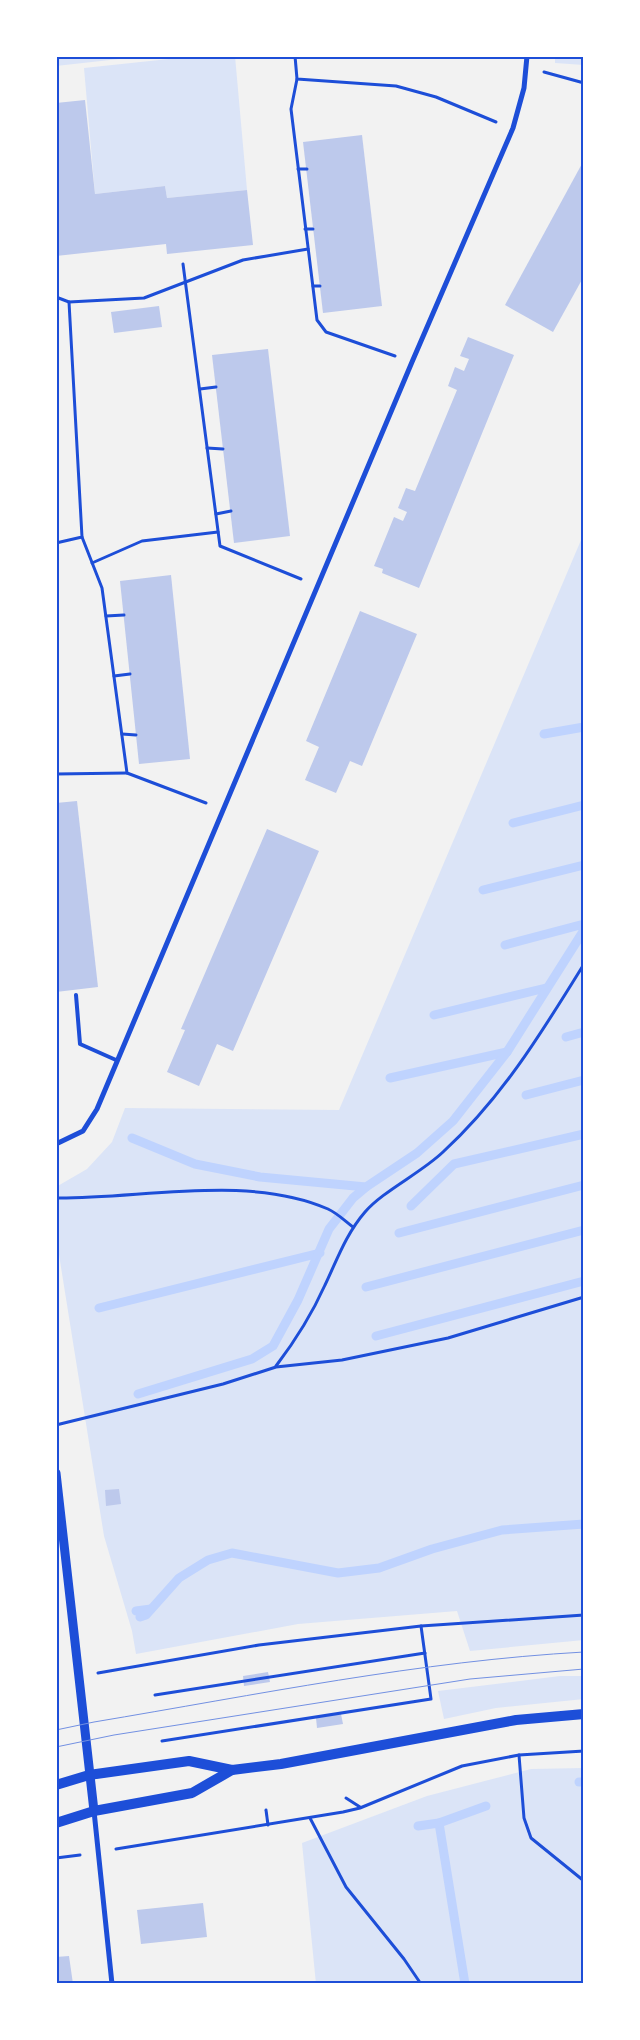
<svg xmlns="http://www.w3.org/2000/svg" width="640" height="2040" font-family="'Roboto Serif',serif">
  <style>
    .green { fill: #dbe4f7 }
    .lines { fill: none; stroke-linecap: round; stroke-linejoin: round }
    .stream { stroke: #bfd3fe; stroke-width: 9 }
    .building { fill: #bdc9ec }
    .path { stroke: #1d4ed8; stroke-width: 3 }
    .service { stroke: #1d4ed8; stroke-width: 4 }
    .minor { stroke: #1d4ed8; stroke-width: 5 }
    .tertiary { stroke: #1d4ed8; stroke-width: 9 }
    .secondary { stroke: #1d4ed8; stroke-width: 10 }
    .tram { stroke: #7290e2; stroke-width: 1 }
    .neatline { fill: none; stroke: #1d4ed8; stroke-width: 2 }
  </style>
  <rect width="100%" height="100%" fill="#f2f2f2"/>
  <!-- green -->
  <g class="green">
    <polygon points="56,56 146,56 56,66"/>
    <polygon points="197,56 235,56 247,190 167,198 165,186 95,194 84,68"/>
    <polygon points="555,56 584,56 584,65 555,63"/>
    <polygon points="584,533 584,1640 470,1651 457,1611 298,1624 136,1654 132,1631 104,1536 56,1236 56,1187 87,1169 112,1142 125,1108 339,1110"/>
    <polygon points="560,1676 584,1676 584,1699 496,1708 444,1719 438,1691"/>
    <polygon points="584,1768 584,1984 316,1984 302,1843 427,1796 531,1769"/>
  </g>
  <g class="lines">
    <!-- stream -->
    <g class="stream">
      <polyline points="544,734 584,727"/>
      <polyline points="513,823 584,805"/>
      <polyline points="483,890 584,865"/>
      <polyline points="505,945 584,924"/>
      <polyline points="434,1015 546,988"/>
      <polyline points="566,1037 584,1032"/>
      <polyline points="390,1078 507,1052"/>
      <polyline points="526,1095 584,1080"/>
      <polyline points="132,1138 195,1164 260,1177 366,1187"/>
      <polyline points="411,1206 454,1164 584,1134"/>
      <polyline points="399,1233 584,1185"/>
      <polyline points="366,1287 584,1230"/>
      <polyline points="99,1308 320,1253"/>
      <polyline points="376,1336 584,1281"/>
      <polyline points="138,1394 252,1359 273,1346 298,1300 329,1229 353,1198 366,1187 417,1153 453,1121 507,1052 584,930"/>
      <polyline points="136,1611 151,1609"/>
      <polyline points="140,1617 146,1615 179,1578 208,1560 232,1553 338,1573 379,1568 432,1549 502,1530 584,1524"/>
      <polyline points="579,1782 584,1782"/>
      <polyline points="439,1823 465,1984"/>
      <polyline points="418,1826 439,1823 486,1806"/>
    </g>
  </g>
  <!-- building -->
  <g class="building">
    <polygon points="85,100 95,194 165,186 167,198 247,190 253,245 167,254 166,244 56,256 56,103"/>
    <polygon points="362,135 382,306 323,313 303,142"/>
    <polygon points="584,160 584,276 553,332 505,305"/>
    <polygon points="159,306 162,327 114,333 111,312"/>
    <polygon points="468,337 514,355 419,588 382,573 383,569 374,566 394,517 403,521 407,512 398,508 406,488 415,491 457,390 448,386 455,367 464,371 469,359 460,356"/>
    <polygon points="268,349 290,536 234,543 212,355"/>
    <polygon points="171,575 190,759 139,764 120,581"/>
    <polygon points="360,611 417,634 362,766 350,761 336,793 305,780 319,747 306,741"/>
    <polygon points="77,801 98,987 56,992 56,803"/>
    <polygon points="267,829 319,851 233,1051 217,1044 199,1086 167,1072 185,1030 181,1029"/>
    <polygon points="119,1489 121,1504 106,1506 105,1490"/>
    <polygon points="268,1672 270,1682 244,1686 243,1676"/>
    <polygon points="341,1714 343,1724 317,1728 316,1718"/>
    <polygon points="203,1903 207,1937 141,1944 137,1910"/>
    <polygon points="69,1956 73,1984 56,1984 56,1957"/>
  </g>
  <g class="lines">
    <!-- path -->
    <g class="path">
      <polyline points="295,56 297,79 396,86 436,97 496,122"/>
      <polyline points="544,72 584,83"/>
      <polyline points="297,79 291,109 317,320 326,332 395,356"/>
      <polyline points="298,169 307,169"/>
      <polyline points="305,229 313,229"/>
      <polyline points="183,264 220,546 301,579"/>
      <polyline points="313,286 320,286"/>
      <polyline points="56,297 69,302 144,298 243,260 308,249"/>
      <polyline points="200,389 216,387"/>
      <polyline points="207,448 223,449"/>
      <polyline points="216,514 231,511"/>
      <polyline points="82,537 102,588 127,773 206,803"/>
      <polyline points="56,543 82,537 69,302"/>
      <polyline points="92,563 142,541 218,532"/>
      <polyline points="106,616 124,615"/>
      <polyline points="114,676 130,674"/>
      <polyline points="122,734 136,735"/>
      <polyline points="56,774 127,773"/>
      <path d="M56 1198C141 1199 249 1174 328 1209 337 1213 345 1221 353 1227"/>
      <path d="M276 1366C295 1341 312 1314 325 1285 337 1260 346 1234 365 1212 383 1191 421 1173 443 1152 502 1098 542 1032 584 964"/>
      <polyline points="56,1425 223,1384 276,1367 342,1360 448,1338 584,1297"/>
      <polyline points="98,1673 259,1645 421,1626 584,1615"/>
      <polyline points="155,1695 425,1653"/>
      <polyline points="162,1741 431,1699 421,1626"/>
      <polyline points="519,1755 524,1818 531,1838 584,1881"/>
      <polyline points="346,1798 360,1807"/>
      <polyline points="266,1810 268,1825"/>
      <polyline points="310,1818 346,1887 404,1959 421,1984"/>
      <polyline points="116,1849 343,1812 360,1808 462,1766 519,1755 584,1751"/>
      <polyline points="56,1858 80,1855"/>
    </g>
    <!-- service -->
    <polyline class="service" points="76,995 80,1044 116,1060"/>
    <!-- minor -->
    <g class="minor">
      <polyline points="56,1144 83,1131 97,1109 412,362 513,128 524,88 527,56"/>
      <polyline points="94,1811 112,1984"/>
    </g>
    <!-- tertiary -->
    <polyline class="tertiary" points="56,1473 94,1811"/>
    <!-- secondary -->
    <g class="secondary">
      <polyline points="56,1785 89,1775 189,1761 232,1770 281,1764 516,1720 584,1714"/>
      <polyline points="56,1823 94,1811 192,1793 232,1770"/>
    </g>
    <!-- tram -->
    <g class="tram">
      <path d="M56 1730 94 1722C256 1695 420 1661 584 1652"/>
      <polyline points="56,1747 114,1735 470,1679 584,1669"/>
    </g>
  </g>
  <!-- border -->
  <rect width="640" height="2040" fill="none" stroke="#ffffff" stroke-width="115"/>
  <rect x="58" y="58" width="524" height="1924" class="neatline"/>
</svg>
